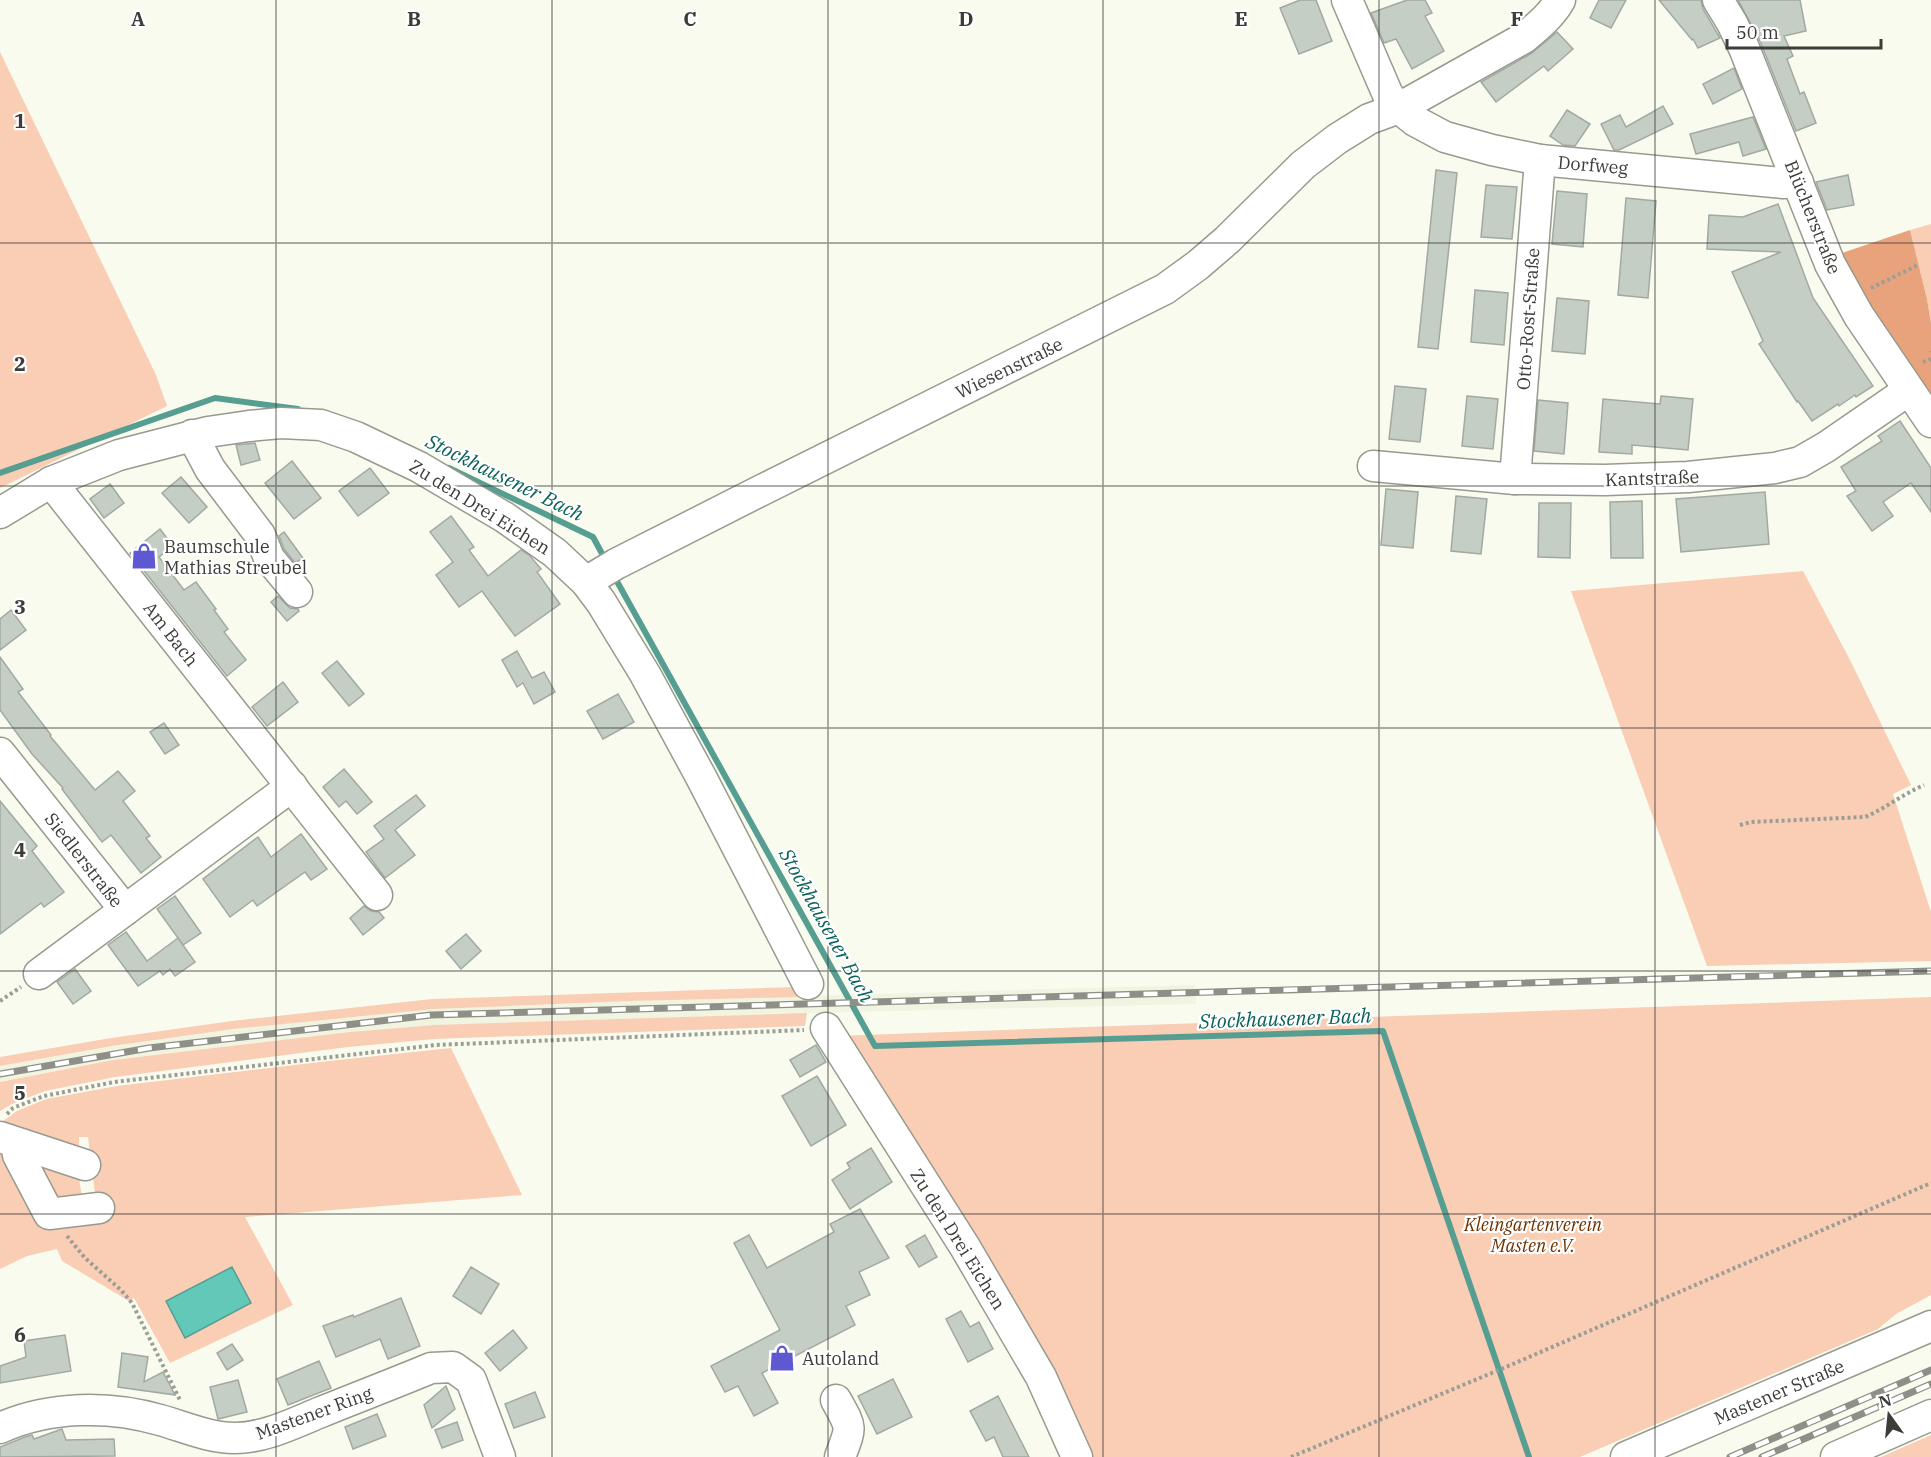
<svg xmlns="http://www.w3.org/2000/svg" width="1931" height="1457" font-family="'IBM Plex Serif',serif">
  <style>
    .built { fill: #f0f4e0 }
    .green { fill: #facdb5 }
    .forest { fill: #e9a37c }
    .water { fill: #62c8b8; stroke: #579e92; stroke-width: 1.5 }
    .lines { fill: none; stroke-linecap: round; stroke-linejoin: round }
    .stream { stroke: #579e92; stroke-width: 6 }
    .building { fill: #c4cec5; stroke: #a1aaa2; stroke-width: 1.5 }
    .minor-casing { stroke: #979a8e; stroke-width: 33 }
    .path { stroke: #9c9e95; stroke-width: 4; stroke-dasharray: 3 3; stroke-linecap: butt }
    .minor { stroke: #fff; stroke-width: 30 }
    .rail-casing { stroke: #8e9088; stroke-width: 7 }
    .rail { stroke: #fff; stroke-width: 4.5; stroke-dasharray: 14; stroke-linecap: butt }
    .grid { fill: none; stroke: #3c3d39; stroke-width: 1.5; stroke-opacity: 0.55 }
    .labels { text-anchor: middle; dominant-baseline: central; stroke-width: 4.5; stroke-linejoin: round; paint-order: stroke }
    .street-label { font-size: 18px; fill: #3c3d39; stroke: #fff }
    .poi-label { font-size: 18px; fill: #3c3d39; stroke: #fff; text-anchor: start }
    .park-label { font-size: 18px; font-style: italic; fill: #713202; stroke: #fff }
    .water-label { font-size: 20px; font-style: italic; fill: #0b6258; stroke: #fff }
    .grid-label { font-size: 20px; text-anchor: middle; font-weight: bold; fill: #3c3d39; stroke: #fff; stroke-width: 4.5; stroke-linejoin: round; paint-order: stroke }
  </style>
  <rect width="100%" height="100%" fill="#f9fbef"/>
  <!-- built -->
  <polygon class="built" points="1195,985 1196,1004 807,1013 434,1025 350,1032 113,1060 0,1082 0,1066 112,1046 233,1029 434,1009 630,1001"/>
  <!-- green -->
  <g class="green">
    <polygon points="0,52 156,375 167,406 0,488"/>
    <polygon points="1931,224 1931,323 1927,299 1910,230"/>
    <polygon points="1803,571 1850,660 1911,785 1893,794 1931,912 1931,961 1707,966 1571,591"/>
    <polygon points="796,987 800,997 630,1001 434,1009 233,1029 112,1046 0,1066 0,1057 111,1038 232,1021 432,999"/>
    <polygon points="1931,997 1931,1295 1896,1314 1878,1329 1580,1457 1087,1457 836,1036"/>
    <polygon points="807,1013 805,1026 434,1039 348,1047 115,1077 45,1091 12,1104 0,1111 0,1082 113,1060 350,1032 434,1025"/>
    <polygon points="451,1048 522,1195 245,1217 293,1305 170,1363 134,1298 129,1301 62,1261 57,1249 27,1256 0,1269 0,1145 44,1222 96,1202 88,1137 79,1137 79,1151 4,1129 3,1121 17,1111 46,1099 117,1086 329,1061"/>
    <polygon points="30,1163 78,1172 82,1197 50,1205"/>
    <polygon points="1931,1435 1931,1457 1881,1457"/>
  </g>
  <!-- forest -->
  <polygon class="forest" points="1910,230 1927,299 1931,323 1931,398 1873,315 1842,253"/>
  <!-- water -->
  <polygon class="water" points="232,1267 251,1303 185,1338 166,1301"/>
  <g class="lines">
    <!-- stream -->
    <g class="stream">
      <polyline points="449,468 593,537 606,561"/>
      <polyline points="0,473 215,398 298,409"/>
      <polyline points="614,576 875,1046 1383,1031 1529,1457"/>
    </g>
  </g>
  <!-- building -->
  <g class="building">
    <polygon points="1300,0 1316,0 1332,41 1299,54 1280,8"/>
    <polygon points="1407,0 1425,0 1432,13 1425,16 1444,51 1412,69 1396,39 1384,43 1371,13"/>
    <polygon points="1599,0 1626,0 1611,28 1590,18"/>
    <polygon points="1659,0 1701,0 1703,9 1720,38 1698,48 1693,39 1692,40"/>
    <polygon points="1738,0 1800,0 1806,31 1784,36 1793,56 1787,59 1800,94 1804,92 1816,123 1796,131 1760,41"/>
    <polygon points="1557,32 1573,49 1548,71 1544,66 1496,102 1481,82 1532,53"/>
    <polygon points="1734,68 1742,89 1713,104 1703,84"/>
    <polygon points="1663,106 1673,124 1619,150 1614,150 1601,124 1620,115 1626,127"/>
    <polygon points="1567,110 1590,124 1575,146 1563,145 1550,136"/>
    <polygon points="1753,117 1766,149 1743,156 1739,142 1696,154 1690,134"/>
    <polygon points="1436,170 1457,173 1438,349 1418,347"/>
    <polygon points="1848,175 1854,205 1827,210 1816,182"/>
    <polygon points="1486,185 1517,187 1512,239 1481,237"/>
    <polygon points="1557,191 1587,194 1583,247 1552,244"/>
    <polygon points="1626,198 1656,201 1648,298 1618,295"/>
    <polygon points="1778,204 1813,298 1873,386 1856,397 1855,395 1839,406 1838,404 1812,421 1798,401 1797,402 1759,344 1763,341 1732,272 1781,252 1707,249 1709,215 1743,217"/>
    <polygon points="1475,290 1508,293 1504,345 1471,342"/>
    <polygon points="1557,298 1589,301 1585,354 1552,351"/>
    <polygon points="1395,386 1426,389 1420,442 1389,439"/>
    <polygon points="1467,396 1498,399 1493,449 1462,446"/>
    <polygon points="1661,396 1693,399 1688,450 1632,445 1632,454 1599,452 1603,399 1660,404"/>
    <polygon points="1538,400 1568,403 1564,454 1534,451"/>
    <polygon points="1900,421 1931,468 1931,512 1911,483 1883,502 1893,516 1872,531 1847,496 1856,491 1841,467 1882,441 1878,436"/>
    <polygon points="255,443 260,460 241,465 236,445"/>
    <polygon points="292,461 321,498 294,519 265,483"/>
    <polygon points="370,468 389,493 358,516 339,491"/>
    <polygon points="181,477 207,507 189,523 162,493"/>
    <polygon points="110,484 124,503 104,518 90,499"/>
    <polygon points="1386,489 1418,492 1413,548 1381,545"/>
    <polygon points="1765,492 1769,544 1681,552 1676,499"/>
    <polygon points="1456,496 1487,499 1481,554 1451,551"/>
    <polygon points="1642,501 1643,558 1611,558 1610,502"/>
    <polygon points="1539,503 1571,503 1570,558 1538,557"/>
    <polygon points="451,516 474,547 469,550 488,576 521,550 530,556 541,569 537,572 560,604 515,636 482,591 459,607 436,575 453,562 430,532"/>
    <polygon points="160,529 173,546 159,557 184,590 196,582 216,609 214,610 228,629 224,632 246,660 227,676 130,553"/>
    <polygon points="284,532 303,558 295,563 284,549 279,536"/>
    <polygon points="278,596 290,608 298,609 299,611 287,621 271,602"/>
    <polygon points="11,610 26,630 0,650 0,619"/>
    <polygon points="517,651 532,678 544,672 555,692 534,704 523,683 517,687 502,660"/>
    <polygon points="0,657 23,689 18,692 51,735 50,736 95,790 118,771 135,791 123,801 150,836 146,838 161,857 141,873 111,835 102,842 62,789 63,788 32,754 0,710"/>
    <polygon points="337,661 364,694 349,706 322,673"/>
    <polygon points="283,682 298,702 267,726 252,707"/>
    <polygon points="618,694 634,722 603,739 587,711"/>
    <polygon points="164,723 179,745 165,754 150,732"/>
    <polygon points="344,769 372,802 357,814 346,801 339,807 323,787"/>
    <polygon points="416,795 425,806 395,830 415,855 385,878 366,852 384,839 374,826"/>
    <polygon points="0,801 37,846 32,851 64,892 44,907 41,903 0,934"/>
    <polygon points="301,834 327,869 311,880 305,872 257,906 253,900 230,917 203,879 258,837 271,857"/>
    <polygon points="175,896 201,933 183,945 157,909"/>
    <polygon points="364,906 371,911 379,912 384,918 363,935 350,918"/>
    <polygon points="126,932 147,961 178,938 195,962 175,976 170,969 163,975 160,971 138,986 108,945"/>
    <polygon points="466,934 481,951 461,969 446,951"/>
    <polygon points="75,969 91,991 73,1004 57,982"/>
    <polygon points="816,1045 826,1062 800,1077 790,1060"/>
    <polygon points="817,1076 846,1125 811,1146 782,1096"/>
    <polygon points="871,1148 892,1182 850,1209 832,1180 850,1168 847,1163"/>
    <polygon points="860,1209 889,1258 859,1272 870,1295 846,1306 855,1325 762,1373 778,1403 754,1416 738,1386 725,1392 711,1366 780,1330 734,1243 749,1235 767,1268 834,1232 830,1224"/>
    <polygon points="925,1235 937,1257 919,1267 906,1246"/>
    <polygon points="471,1267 499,1284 481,1314 453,1296"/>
    <polygon points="401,1298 420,1346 388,1359 380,1339 336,1357 323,1326 353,1315 354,1317"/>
    <polygon points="961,1311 970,1327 979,1322 993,1349 968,1362 946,1319"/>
    <polygon points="513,1330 527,1348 500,1371 485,1353"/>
    <polygon points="65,1335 71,1371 0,1383 0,1366 26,1357 24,1341"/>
    <polygon points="232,1344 243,1360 227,1370 217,1353"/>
    <polygon points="122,1353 148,1357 144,1382 163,1372 175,1395 118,1387"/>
    <polygon points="319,1361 331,1388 288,1405 277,1379"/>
    <polygon points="893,1379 912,1417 877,1434 858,1396"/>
    <polygon points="238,1380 247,1412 218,1419 210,1387"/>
    <polygon points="446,1386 455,1409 432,1428 424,1405"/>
    <polygon points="535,1392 545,1417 514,1428 505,1404"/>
    <polygon points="998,1396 1029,1457 1003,1457 994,1437 986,1441 970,1411"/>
    <polygon points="377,1414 386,1436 353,1449 345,1427"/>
    <polygon points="457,1422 463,1440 442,1448 435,1430"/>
    <polygon points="62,1429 66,1440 114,1439 115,1456 0,1457 0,1447 25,1437 32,1435 34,1439"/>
  </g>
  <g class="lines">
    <!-- minor casing -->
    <g class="minor-casing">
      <g id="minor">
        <polyline points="1347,0 1388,95 1399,108 1415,121 1445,137 1492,150 1540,160 1783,183 1798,182"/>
        <polyline points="1718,0 1732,23 1744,48 1830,264 1859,316 1931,422"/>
        <polyline points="192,435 210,469 260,535 269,558 297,592"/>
        <polyline points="1373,466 1515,479 1605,480 1688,477 1775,468 1800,462 1826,447 1909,390"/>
        <polyline points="1515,479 1540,160"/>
        <polyline points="51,482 377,895"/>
        <polyline points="0,513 51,482 119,455 208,432 249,426 281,423 321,425 356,437 419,467 504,517 555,553 586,582 601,602 645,674 701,777 808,984"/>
        <path d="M586 582 616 564 760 491 1165 289 1198 265 1227 240 1303 165 1337 139 1369 119 1399 108 1524 38C1537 27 1552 15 1560 0"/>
        <polyline points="0,753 125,910"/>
        <polyline points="39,974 292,786"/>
        <polyline points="826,1028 965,1247 1041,1377 1077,1457"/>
        <polyline points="0,1137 85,1165"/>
        <polyline points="16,1143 18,1155 49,1214 99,1208"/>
        <path d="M836 1400C852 1429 852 1425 840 1457"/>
        <path d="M0 1428C49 1406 109 1405 160 1420 185 1427 209 1438 235 1438 265 1438 294 1423 321 1412 358 1397 395 1383 431 1368L453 1367 471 1380 500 1457"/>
        <polyline points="1626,1457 1931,1326"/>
        <polyline points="1836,1457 1931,1415"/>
      </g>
    </g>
    <!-- path -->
    <g class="path">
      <polyline points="1871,288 1918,265"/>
      <polyline points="1931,351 1931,352"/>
      <polyline points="1923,362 1931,359"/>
      <path d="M1740 825 1751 822 1865 817C1886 808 1903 794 1924 785"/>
      <polyline points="0,1001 21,987"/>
      <polyline points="7,1114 13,1108 44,1096 114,1082 436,1045 804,1030"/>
      <polyline points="67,1236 85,1258 121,1290 132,1303 180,1400"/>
      <polyline points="1291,1457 1506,1367 1931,1183"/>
    </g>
    <!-- minor -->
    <use href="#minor" class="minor"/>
    <!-- rail casing -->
    <g class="rail-casing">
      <g id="rail">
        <polyline points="0,1074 149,1048 431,1015 1931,971"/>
        <polyline points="1730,1457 1931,1370"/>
        <polyline points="1762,1457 1931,1384"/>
      </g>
    </g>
    <!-- rail -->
    <use href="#rail" class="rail"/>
  </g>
  <!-- grid -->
  <path class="grid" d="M276 0V1457M552 0V1457M828 0V1457M1103 0V1457M1379 0V1457M1655 0V1457M0 243H1931M0 486H1931M0 728H1931M0 971H1931M0 1214H1931"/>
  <!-- icons -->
  <defs>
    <g id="shop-bare" transform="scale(2.07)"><path d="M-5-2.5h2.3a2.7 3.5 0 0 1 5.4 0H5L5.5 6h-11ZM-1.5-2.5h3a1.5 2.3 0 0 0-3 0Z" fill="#5e58d1" stroke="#fff" stroke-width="2.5" paint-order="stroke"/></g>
  </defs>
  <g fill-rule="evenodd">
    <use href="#shop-bare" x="144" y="556"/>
    <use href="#shop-bare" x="782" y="1358"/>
  </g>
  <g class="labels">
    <!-- street labels -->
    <g class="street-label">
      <text transform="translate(1593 165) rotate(5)">Dorfweg</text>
      <text transform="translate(1813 217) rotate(68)">Blücherstraße</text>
      <text transform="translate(1528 319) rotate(-86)">Otto-Rost-Straße</text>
      <text transform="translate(1009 368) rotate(-26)">Wiesenstraße</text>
      <text transform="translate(1652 478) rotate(-2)">Kantstraße</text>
      <text transform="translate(480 507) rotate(32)">Zu den Drei Eichen</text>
      <text transform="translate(171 634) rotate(52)">Am Bach</text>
      <text transform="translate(84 860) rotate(52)">Siedlerstraße</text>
      <text transform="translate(958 1239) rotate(58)">Zu den Drei Eichen</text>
      <text transform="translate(1779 1392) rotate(-23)">Mastener Straße</text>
      <text transform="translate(314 1413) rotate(-20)">Mastener Ring</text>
    </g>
    <!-- poi labels -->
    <g class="poi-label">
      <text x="164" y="546">Baumschule<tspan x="164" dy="21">Mathias Streubel</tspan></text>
      <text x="802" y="1358">Autoland</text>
    </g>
    <!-- park labels -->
    <g class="park-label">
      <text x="1533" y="1224">Kleingartenverein<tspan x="1533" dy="21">Masten e.V.</tspan></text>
    </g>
    <!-- water labels -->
    <g class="water-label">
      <text transform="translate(505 477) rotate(26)">Stockhausener Bach</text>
      <text transform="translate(827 925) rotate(61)">Stockhausener Bach</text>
      <text transform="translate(1285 1018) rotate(-2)">Stockhausener Bach</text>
    </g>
  </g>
  <g class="grid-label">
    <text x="138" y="26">A</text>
    <text x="414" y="26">B</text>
    <text x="690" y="26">C</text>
    <text x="966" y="26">D</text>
    <text x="1241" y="26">E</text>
    <text x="1517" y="26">F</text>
    <text x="20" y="128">1</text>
    <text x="20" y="371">2</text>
    <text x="20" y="614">3</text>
    <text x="20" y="857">4</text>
    <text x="20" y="1100">5</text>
    <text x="20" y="1342">6</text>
  </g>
  <!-- north arrow -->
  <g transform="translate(1889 1415) rotate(345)" stroke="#ffffff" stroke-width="4.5" paint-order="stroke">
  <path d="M0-4.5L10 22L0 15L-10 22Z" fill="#3c3d39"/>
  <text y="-9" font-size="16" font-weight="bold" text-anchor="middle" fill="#3c3d39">N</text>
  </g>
  <!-- scale -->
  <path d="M1727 39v9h154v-9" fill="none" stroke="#3c3d39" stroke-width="3"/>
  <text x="1736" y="39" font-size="18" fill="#3c3d39" stroke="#ffffff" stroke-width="4.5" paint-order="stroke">50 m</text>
</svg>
